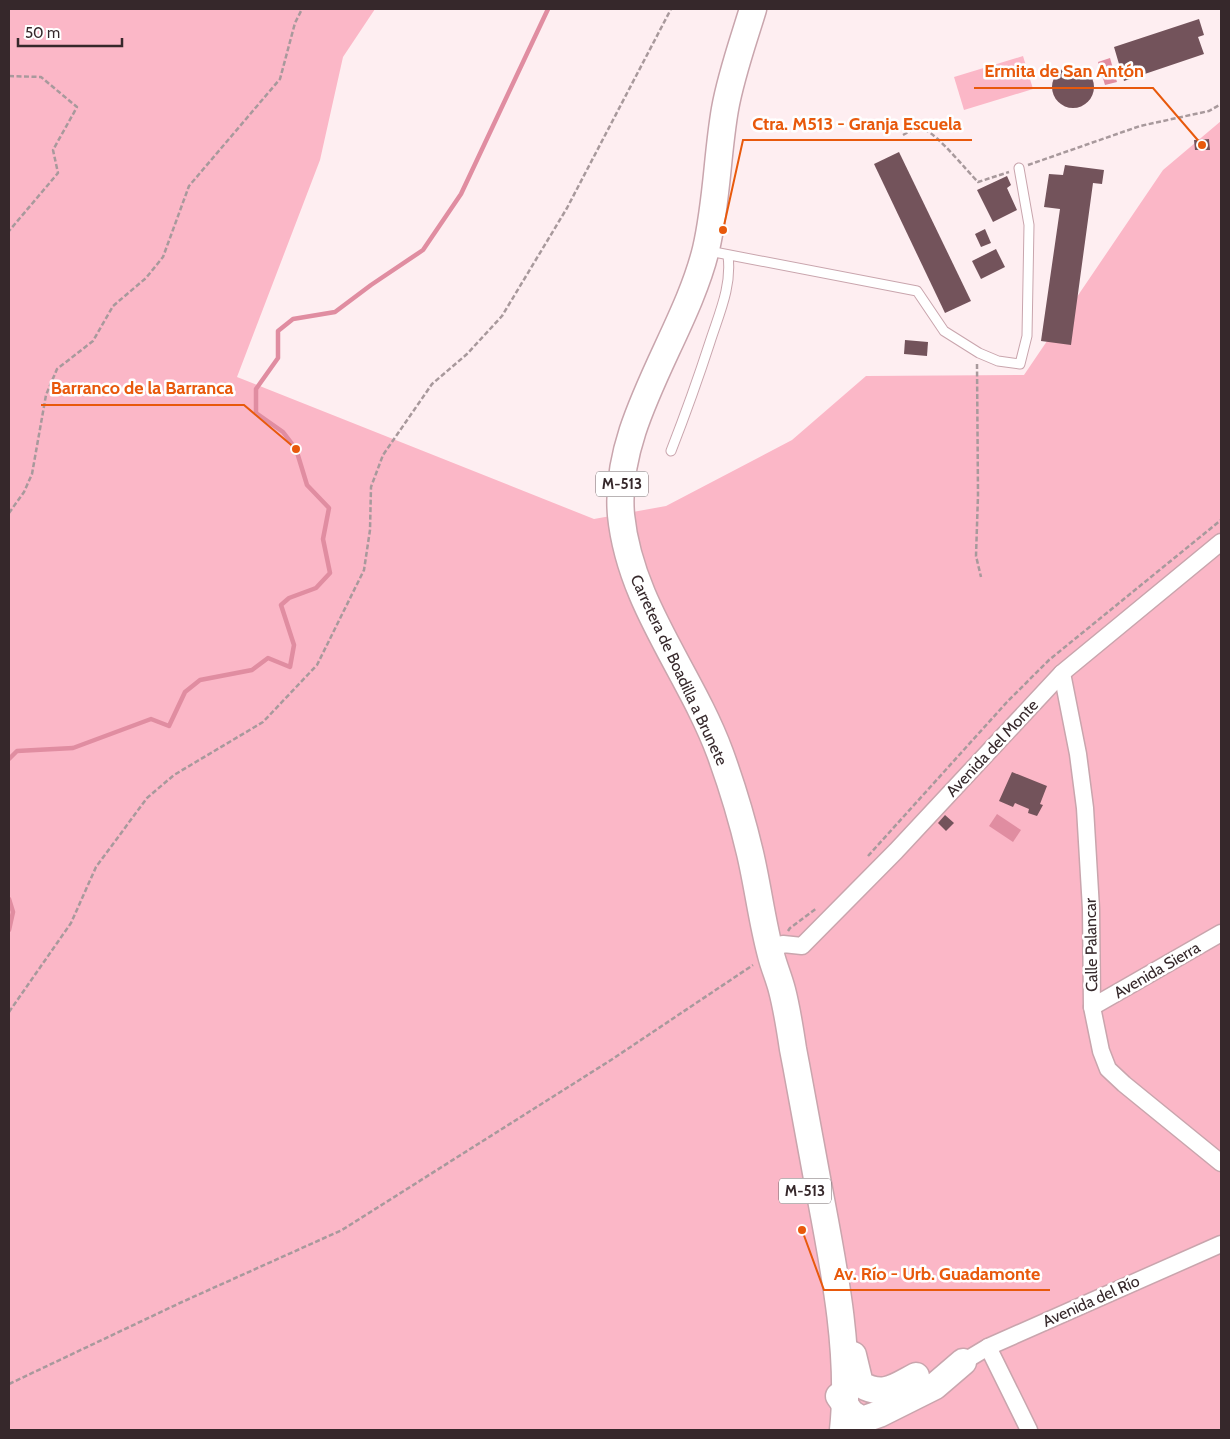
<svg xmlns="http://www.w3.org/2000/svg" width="1230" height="1439" font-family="Cabin,sans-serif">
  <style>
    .green { fill: #fbb7c7 }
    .water { fill: #e08da1 }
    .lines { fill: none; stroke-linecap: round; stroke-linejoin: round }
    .stream { stroke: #e08da1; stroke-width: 4.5 }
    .building { fill: #73535b }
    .lane-casing { stroke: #c9a5ad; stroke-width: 11 }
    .street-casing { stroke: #c9a5ad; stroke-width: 19 }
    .primary-casing { stroke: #c9a5ad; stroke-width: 29 }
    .path { stroke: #a8999c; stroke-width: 2.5; stroke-dasharray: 5 2.5; stroke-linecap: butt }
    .lane { stroke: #fff; stroke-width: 9 }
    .street { stroke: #fff; stroke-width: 16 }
    .primary { stroke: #fff; stroke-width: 26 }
    .labels { text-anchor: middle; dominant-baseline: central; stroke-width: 5; stroke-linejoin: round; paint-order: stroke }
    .shield { fill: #fff; stroke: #72686b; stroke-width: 1 }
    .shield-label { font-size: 15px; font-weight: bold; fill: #36282b }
    .street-label { font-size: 16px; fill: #36282b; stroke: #fff }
    .leader { fill: none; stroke: #e8590c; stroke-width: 2 }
    .callout-dot { fill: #e8590c; stroke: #fff; stroke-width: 2 }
    .callout-label { font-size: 18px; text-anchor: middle; font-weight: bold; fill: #e8590c; stroke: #fff; stroke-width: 5; stroke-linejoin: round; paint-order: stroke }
  </style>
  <rect width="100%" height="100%" fill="#feeef1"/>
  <!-- green -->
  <g class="green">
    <polygon points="9,9 375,9 343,57 320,160 237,377 594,519 666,506 792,440 866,376 1024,375 1163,170 1221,121 1221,1430 9,1430"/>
    <polygon points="1023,56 1033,89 964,110 954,77"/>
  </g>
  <!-- water -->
  <g class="water">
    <polygon points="1110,58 1117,82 1105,85 1098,62"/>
    <polygon points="997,814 1021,830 1013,842 989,826"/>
  </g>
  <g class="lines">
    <!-- stream -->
    <g class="stream">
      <polyline points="9,759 17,751 73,748 151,719 169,726 185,692 200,680 252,670 268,658 290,667 294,645 281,605 289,598 316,588 330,573 323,539 329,508 307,485 296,449 283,432 256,413 256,389 278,358 278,331 293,319 335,312 371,285 423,250 461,194 548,9"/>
      <polyline points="9,899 13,912 9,930"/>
    </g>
  </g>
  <!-- building -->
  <g class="building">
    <polygon points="1199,19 1204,35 1198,37 1204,54 1124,81 1114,47"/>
    <circle cx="1073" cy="87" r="21"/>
    <polygon points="1209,139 1210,150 1195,150 1194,140"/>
    <polygon points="899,152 971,301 945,313 874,164"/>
    <polygon points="1065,165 1104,170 1102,184 1093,183 1071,345 1041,341 1060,209 1044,207 1049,174 1063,175"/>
    <polygon points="1007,176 1011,185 1007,188 1017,210 993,222 977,190"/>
    <polygon points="985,229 991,243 981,247 975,234"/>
    <polygon points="996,249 1005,267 981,279 972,261"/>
    <polygon points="905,340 928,342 927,356 904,354"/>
    <polygon points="1012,772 1047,786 1040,804 1043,805 1037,816 1028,813 1029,809 1015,803 1013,807 999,801"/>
    <polygon points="945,815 954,823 946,831 938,823"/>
  </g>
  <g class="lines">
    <!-- lane casing -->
    <g class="lane-casing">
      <g id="lane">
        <polyline points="709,251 917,291 944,331 979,353 998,361 1020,364 1027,336 1029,225 1019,168"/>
        <path d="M671 451C685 415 698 379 710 342 719 314 732 286 728 256"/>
      </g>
    </g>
    <!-- street casing -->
    <g class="street-casing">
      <g id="street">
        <polyline points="1062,673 1078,754 1085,808 1091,909 1092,1007 1101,1051 1108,1069 1124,1084 1221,1163"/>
        <polyline points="770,953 783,944 802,946 896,851 1062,673 1221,542"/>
        <polyline points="1092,1007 1221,933"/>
        <polyline points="988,1347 1029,1430"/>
        <polyline points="963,1362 988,1347 1221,1244"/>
      </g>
    </g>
    <!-- primary casing -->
    <g class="primary-casing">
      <g id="primary">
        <path d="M753 9C743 42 731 75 725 109 717 155 717 202 706 249 685 336 613 423 621 515 630 604 690 672 720 753 732 786 742 819 750 853 758 887 762 922 771 955 774 967 779 978 782 990 787 1009 790 1029 793 1049 801 1090 808 1131 816 1173 831 1254 852 1348 843 1430"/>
        <path d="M853 1355 860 1384C883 1398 895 1387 916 1376"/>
        <polyline points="839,1396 851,1413 862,1420 879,1414 935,1386 963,1362"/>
      </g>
    </g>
    <!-- path -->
    <g class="path">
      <polyline points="9,76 41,77 77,107 53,150 58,173 9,231"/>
      <path d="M903 135C910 131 916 127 925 130 938 135 967 171 978 182L1009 172"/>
      <polyline points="1028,165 1140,126 1209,111 1221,104"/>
      <polyline points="977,364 978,495 976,556 981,577"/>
      <polyline points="9,513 24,492 32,474 46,395 57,369 93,341 113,306 146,278 163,257 189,186 280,79 295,23 302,9"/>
      <polyline points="868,856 1007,702 1049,660 1221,520"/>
      <polyline points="788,931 790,928 817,908"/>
      <polyline points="9,1012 71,923 96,867 147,798 174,775 263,722 317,665 364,570 370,530 371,487 383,455 432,384 467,354 502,316 567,208 671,9"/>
      <polyline points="9,1384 182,1302 342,1230 611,1060 753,965"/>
    </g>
    <!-- lane -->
    <use href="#lane" class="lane"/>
    <!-- street -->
    <use href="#street" class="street"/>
    <!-- primary -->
    <use href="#primary" class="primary"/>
  </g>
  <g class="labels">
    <!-- shield labels -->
    <g class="shield">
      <rect x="596" y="471.5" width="52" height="25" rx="4"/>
      <rect x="779" y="1178.5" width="52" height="25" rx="4"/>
    </g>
    <g class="shield-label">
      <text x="622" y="484">M-513</text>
      <text x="805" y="1191">M-513</text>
    </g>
    <!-- street labels -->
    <g class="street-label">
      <text transform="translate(679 670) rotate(65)">Carretera de Boadilla a Brunete</text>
      <text transform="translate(992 748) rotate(-47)">Avenida del Monte</text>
      <text transform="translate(1091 945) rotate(-91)">Calle Palancar</text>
      <text transform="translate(1157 970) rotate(-30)">Avenida Sierra</text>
      <text transform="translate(1091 1301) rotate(-24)">Avenida del Río</text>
    </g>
  </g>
  <!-- callouts -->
  <path class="leader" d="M1202 145L1153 88H974M723 230L743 140H972M296 449L244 405H41M802 1230L824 1290H1050"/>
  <g class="callout-dot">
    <circle cx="1202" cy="145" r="5"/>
    <circle cx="723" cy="230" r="5"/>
    <circle cx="296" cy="449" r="5"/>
    <circle cx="802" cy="1230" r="5"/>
  </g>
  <g class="callout-label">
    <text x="1064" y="77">Ermita de San Antón</text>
    <text x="857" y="130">Ctra. M513 - Granja Escuela</text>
    <text x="142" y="394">Barranco de la Barranca</text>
    <text x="937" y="1280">Av. Río - Urb. Guadamonte</text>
  </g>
  <!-- border -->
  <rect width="1230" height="1439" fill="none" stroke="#36282b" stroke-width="20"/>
  <!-- scale -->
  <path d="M18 38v8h104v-8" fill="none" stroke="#36282b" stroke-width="2.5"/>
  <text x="25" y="38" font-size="15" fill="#36282b" stroke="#ffffff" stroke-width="4" paint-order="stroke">50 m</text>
</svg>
